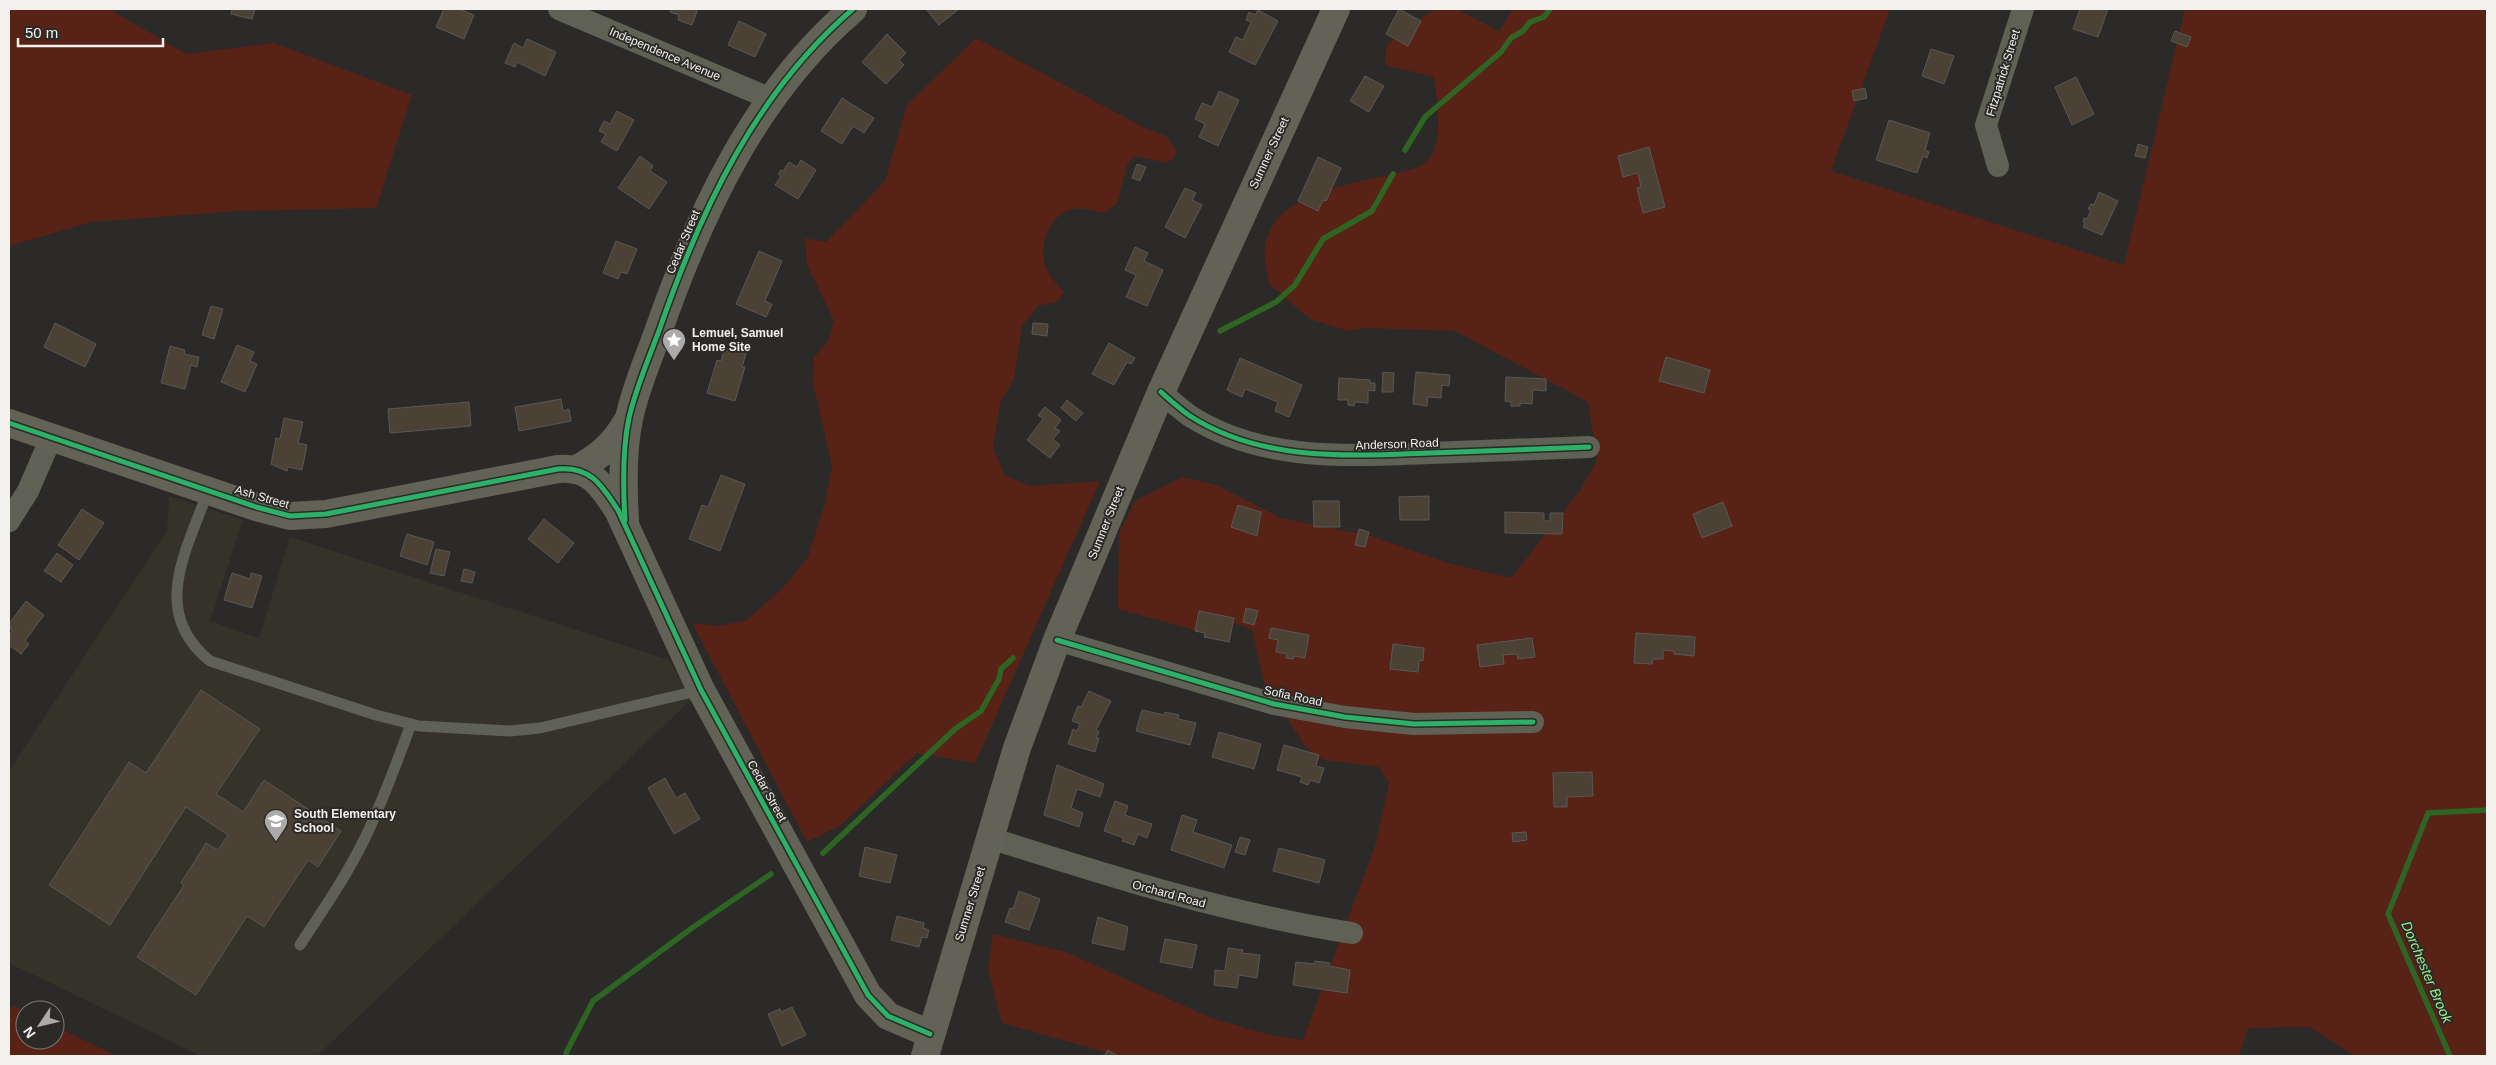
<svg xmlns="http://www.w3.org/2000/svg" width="2496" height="1065" font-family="Arial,sans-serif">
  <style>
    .built { fill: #35322a }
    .green { fill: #582217 }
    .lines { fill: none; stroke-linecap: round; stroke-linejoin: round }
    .stream { stroke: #2f6523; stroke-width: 5.5 }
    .building { fill: #4b4135; stroke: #595856 }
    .lane { stroke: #606155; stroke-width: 11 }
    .street { stroke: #606155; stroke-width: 22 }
    .secondary { stroke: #626356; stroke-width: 28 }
    .cycleway-casing { stroke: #2c2a27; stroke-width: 8 }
    .cycleway { stroke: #2db169; stroke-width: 5 }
    .labels { text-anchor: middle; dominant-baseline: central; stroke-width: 4; stroke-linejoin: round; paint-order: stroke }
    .street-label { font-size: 12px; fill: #f2f1ee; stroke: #2c2a27 }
    .poi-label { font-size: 12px; font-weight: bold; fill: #f2f1ee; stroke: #2c2a27; text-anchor: start }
    .water-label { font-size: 14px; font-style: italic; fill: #9cee8b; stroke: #2c2a27 }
  </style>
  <rect width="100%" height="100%" fill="#2b2a28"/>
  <!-- built -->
  <polygon class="built" points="169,496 243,520 210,621 259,638 290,537 669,660 692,699 317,1056 201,1056 9,963 9,771 167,531"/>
  <!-- green -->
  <g class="green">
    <polygon points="9,9 109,9 186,54 274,43 412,95 376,208 239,211 92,222 9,246"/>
    <path d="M1435 9H1456L1499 31 1513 9H1890L1831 171 2124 265 2185 9H2487V1056H2355L2310 1027 2248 1028 2239 1056H1119L1002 1023 988 970 993 934 1066 952 1211 1018 1266 1034 1303 1040 1376 843 1389 783 1379 767 1324 760 1307 749 1264 683 1252 630 1235 623 1198 631 1118 609 1119 533 1135 501 1182 477 1216 485 1281 518 1371 536 1448 563 1511 578 1579 492 1597 460 1588 402 1455 331 1365 328 1348 331 1310 319 1269 284C1267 272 1263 257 1265 246 1275 192 1353 184 1397 173 1411 170 1426 167 1433 153 1442 133 1437 99 1434 77L1385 65 1386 48 1396 35Z"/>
    <path d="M976 38 1145 128 1166 136 1177 151 1174 158 1166 163 1135 156 1127 165 1117 204 1104 213C1095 211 1082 207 1073 209 1051 214 1040 240 1044 261 1046 273 1057 284 1064 293L1057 302 1038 306 1022 326 1014 378 1000 404 993 447 1005 476 1030 486 1100 481 975 763 917 753 841 825 807 842 692 623 719 626 747 620 782 589 808 557 825 503 832 466 813 383 814 357 828 341 834 321 807 265 805 238 826 242 885 181 907 105Z"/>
    <polygon points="14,1006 25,1011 25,1040 55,1040 55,1026 117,1056 9,1056 9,1009"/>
  </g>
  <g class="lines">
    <!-- stream -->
    <g class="stream">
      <polyline points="1405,150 1425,117 1501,52 1511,38 1523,31 1530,22 1544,17 1550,9"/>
      <polyline points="1220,331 1276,302 1295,285 1323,239 1372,211 1393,174"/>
      <polyline points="823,853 955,729 981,711 999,679 1001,669 1013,658"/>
      <polyline points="567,1056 566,1053 593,1001 692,928 771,874"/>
      <polyline points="2450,1056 2388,914 2428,813 2487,810"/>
    </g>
  </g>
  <!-- building -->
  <g class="building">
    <polygon points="232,9 255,9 252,19 231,14"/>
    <polygon points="444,9 459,9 474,15 464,39 436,27"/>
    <polygon points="671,9 698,9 692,25 678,20 679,15 670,12"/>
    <polygon points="926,9 959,9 939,25"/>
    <polygon points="1399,9 1421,21 1408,46 1386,34"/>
    <polygon points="2080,9 2108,9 2098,37 2073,29"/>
    <polygon points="1258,10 1278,21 1255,65 1229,52 1236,37 1243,40 1251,22 1246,20 1249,12 1255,15"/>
    <polygon points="739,21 766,34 755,57 728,45"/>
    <polygon points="2175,31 2191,37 2187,47 2171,41"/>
    <polygon points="887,34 906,53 899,60 904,65 886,84 862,62"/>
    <polygon points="527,39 556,52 545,76 517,62 515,67 505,63 514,43 523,48"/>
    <polygon points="1931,49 1954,56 1944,84 1922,76"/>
    <polygon points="1365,76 1384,86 1369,112 1350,101"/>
    <polygon points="2076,77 2094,114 2072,125 2055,87"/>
    <polygon points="1865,88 1867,98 1854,101 1852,91"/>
    <polygon points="1219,91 1239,100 1218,146 1199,137 1205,124 1195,119 1202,103 1212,107"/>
    <polygon points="842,98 874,118 864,133 853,126 842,144 821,131"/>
    <polygon points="617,111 634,120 617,151 601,142 606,134 599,131 604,121 610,124"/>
    <polygon points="1889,120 1930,133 1925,150 1929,152 1927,158 1923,156 1917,173 1876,160"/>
    <polygon points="2138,144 2148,147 2145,158 2135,156"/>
    <polygon points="1649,147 1665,207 1643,213 1637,188 1641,187 1638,173 1623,177 1618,156"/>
    <polygon points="640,156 653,166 650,171 667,182 649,209 618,188"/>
    <polygon points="1318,157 1341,168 1326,201 1323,200 1318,211 1298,201"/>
    <polygon points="801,160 816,170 798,199 775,185 781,176 778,174 781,170 783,171 789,162 797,167"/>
    <polygon points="1137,164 1146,167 1140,181 1132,178"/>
    <polygon points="1185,188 1196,193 1192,200 1202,205 1185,238 1165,227"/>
    <polygon points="2099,192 2118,201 2102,235 2083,227 2085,223 2083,222 2084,218 2087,219 2091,210 2088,209 2091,204 2094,205"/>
    <polygon points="616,241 637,249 627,274 621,272 618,279 603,273"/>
    <polygon points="1135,247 1148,253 1144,261 1163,270 1147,306 1126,297 1136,275 1125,270"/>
    <polygon points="759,251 782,261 765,301 772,304 766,317 736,304"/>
    <polygon points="211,306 223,309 214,339 202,335"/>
    <polygon points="55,323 96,344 85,367 44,347"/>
    <polygon points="1033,323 1048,324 1047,336 1032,334"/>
    <polygon points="1109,343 1135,358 1131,364 1127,362 1114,385 1092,374"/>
    <polygon points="237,345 254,352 250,361 257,364 245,392 221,382"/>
    <polygon points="170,346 185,350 184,354 199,357 197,367 191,365 185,389 161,383"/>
    <polygon points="725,348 746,354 742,367 745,367 735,401 707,393 717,360 721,361"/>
    <polygon points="1666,357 1710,370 1704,393 1659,381"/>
    <polygon points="1240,358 1302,385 1289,417 1275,411 1278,402 1245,389 1242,397 1227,390"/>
    <polygon points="1383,372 1394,373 1393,392 1382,392"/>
    <polygon points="1416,372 1450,375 1449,386 1442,385 1441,398 1428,397 1427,406 1413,404"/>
    <polygon points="1506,377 1546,379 1546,391 1533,390 1532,404 1520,403 1520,406 1511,406 1511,402 1505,401"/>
    <polygon points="1339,378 1370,380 1370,383 1375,383 1375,391 1368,390 1368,403 1355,402 1354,406 1348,405 1348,400 1338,400"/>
    <polygon points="561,399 563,411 569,409 571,421 519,431 515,407"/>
    <polygon points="1067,400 1083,413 1076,421 1061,408"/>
    <polygon points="469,402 471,426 390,433 388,409"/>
    <polygon points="1045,407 1061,420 1055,428 1060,431 1053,439 1060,445 1050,458 1027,440 1043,419 1038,415"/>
    <polygon points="284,418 303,422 298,443 307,445 302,470 288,467 287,471 271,464 276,438 280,439"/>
    <polygon points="721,475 745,484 720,551 689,539 702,505 708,507"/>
    <polygon points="1429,496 1429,520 1400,520 1399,497"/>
    <polygon points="1313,501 1339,501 1340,527 1314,527"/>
    <polygon points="1723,502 1732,526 1702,538 1693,514"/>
    <polygon points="1238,505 1261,512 1257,536 1231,527"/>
    <polygon points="82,509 104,523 79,560 58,545"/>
    <polygon points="1505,512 1544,513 1544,521 1550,521 1550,513 1563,513 1562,534 1505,533"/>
    <polygon points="544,519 574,543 558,563 528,539"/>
    <polygon points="1359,529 1369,532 1365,547 1355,545"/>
    <polygon points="407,534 434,542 427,565 400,556"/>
    <polygon points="436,549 450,552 444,576 430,573"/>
    <polygon points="57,553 73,565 61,582 44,571"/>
    <polygon points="464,569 475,572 472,583 461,581"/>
    <polygon points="232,573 250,579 251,573 262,576 252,608 224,600"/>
    <polygon points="26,601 44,615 25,641 29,644 21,654 9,645 9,635 12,631 9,624"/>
    <polygon points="1246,608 1258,611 1254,625 1243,622"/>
    <polygon points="1199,611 1234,618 1229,642 1204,637 1205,633 1195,631"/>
    <polygon points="1271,628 1309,635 1305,658 1294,656 1293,659 1286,658 1287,654 1276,652 1278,640 1269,638"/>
    <polygon points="1636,633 1695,637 1694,656 1674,654 1674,651 1663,650 1663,659 1653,659 1652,664 1634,663"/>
    <polygon points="1532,638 1535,657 1518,659 1517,654 1503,655 1504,664 1480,667 1477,645"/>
    <polygon points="1393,644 1424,648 1423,661 1419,660 1418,672 1390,669"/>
    <polygon points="201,690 260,729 216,794 243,812 264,780 341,831 318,867 308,860 264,927 247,916 196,995 137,957 184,885 181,883 206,843 218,850 228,835 186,807 110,925 49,885 129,762 146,773"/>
    <polygon points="1089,691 1111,701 1096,730 1099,732 1096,738 1099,738 1095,752 1068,744 1073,729 1077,731 1080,724 1072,721 1078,706 1081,707"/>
    <polygon points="1142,710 1164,715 1165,712 1179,715 1178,719 1196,723 1190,745 1136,731"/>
    <polygon points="1219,732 1261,744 1254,769 1212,757"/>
    <polygon points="1284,745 1319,755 1316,766 1324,768 1319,783 1310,780 1308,785 1300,782 1302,777 1277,770"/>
    <polygon points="1057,765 1104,784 1100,797 1077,789 1071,808 1083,813 1079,827 1044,815"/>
    <polygon points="1592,772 1593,796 1567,797 1567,807 1554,807 1553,773"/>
    <polygon points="665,778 676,798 685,793 700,819 674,834 648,788"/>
    <polygon points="1115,801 1128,806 1125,815 1152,824 1147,838 1138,834 1134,845 1122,841 1124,838 1104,831"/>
    <polygon points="1182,815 1197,820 1193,832 1232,845 1224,868 1171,850"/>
    <polygon points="1526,832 1527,840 1513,842 1512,833"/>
    <polygon points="1240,837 1250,840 1245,855 1235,852"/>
    <polygon points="865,847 897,855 890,883 859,876"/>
    <polygon points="1279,848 1325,860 1319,883 1273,871"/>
    <polygon points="1019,891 1040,899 1029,930 1005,922 1010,908 1013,909"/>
    <polygon points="897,916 924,923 923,928 929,930 927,938 922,937 919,947 891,940"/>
    <polygon points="1098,917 1128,927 1124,950 1092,943"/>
    <polygon points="1165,939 1197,945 1192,968 1160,962"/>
    <polygon points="1228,948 1243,950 1242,953 1260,955 1257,978 1239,975 1237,988 1214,985 1215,970 1225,971"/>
    <polygon points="1315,961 1330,963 1329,966 1350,970 1347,993 1293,985 1296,962 1315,964"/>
    <polygon points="792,1007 806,1035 782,1046 768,1014 780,1009 781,1012"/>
    <polygon points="1108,1050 1118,1056 1104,1056"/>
  </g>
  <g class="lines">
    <!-- lane -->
    <g class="lane">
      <path d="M208 491C187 550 149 612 210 661L376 715 419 726 510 731 540 728 701 690"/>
      <path d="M300 945C323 910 347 875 365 838 383 801 397 762 411 724"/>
    </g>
    <!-- street -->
    <g class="street">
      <polyline points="559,9 771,99"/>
      <polyline points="1998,166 1986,125 2023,9"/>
      <path d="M1161 392C1170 400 1180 409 1190 416 1262 462 1348 456 1430 453 1483 451 1536 449 1589 447"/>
      <polyline points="9,521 28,491 51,438"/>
      <polyline points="1057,640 1274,704 1345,717 1414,724 1533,722"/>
      <path d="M990 838C1112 877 1226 913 1352 933"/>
    </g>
    <!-- secondary -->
    <g class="secondary">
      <path d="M9 423 256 507 290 516 326 514 558 469C591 466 602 486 618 510L701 690 868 995 888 1016 930 1034"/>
      <path d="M577 469C601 456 615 443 628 420"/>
      <path d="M625 521C623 487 622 451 629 419 635 389 648 360 658 332 700 212 755 93 853 9"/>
      <polyline points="925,1056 1017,748 1057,640 1161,392 1336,9"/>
    </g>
    <!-- cycleway casing -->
    <g class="cycleway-casing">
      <g id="cycleway">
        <path d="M1161 392C1170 400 1180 409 1190 416 1262 462 1348 456 1430 453 1483 451 1536 449 1589 447"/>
        <path d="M9 423 256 507 290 516 326 514 558 469C591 466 602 486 618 510L701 690 868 995 888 1016 930 1034"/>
        <path d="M625 520C623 487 622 450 629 418 636 387 649 358 660 328 701 209 756 92 853 9"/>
        <polyline points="1057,640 1274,704 1345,717 1414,724 1533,722"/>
      </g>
    </g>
    <!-- cycleway -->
    <use href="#cycleway" class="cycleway"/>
  </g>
  <!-- icons -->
  <defs>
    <g id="sight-pin" transform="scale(1.25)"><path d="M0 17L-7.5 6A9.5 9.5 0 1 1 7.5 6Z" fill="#acaba9" stroke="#2c2a27"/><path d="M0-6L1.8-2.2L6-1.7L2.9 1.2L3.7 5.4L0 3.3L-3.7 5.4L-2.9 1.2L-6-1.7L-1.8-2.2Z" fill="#fff"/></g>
    <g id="school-pin" transform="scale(1.25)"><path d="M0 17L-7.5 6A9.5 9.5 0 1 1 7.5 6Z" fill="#acaba9" stroke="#2c2a27"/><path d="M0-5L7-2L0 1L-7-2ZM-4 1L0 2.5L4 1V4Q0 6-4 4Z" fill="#fff"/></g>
  </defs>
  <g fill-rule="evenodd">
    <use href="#sight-pin" x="674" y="340"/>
    <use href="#school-pin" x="276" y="821"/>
  </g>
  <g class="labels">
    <!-- street labels -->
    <g class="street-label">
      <text transform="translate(665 54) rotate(23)">Independence Avenue</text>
      <text transform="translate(2003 73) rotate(-73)">Fitzpatrick Street</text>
      <text transform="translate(1269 153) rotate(-65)">Sumner Street</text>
      <text transform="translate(683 242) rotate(-67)">Cedar Street</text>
      <text transform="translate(1397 444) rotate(-2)">Anderson Road</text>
      <text transform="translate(262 497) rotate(16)">Ash Street</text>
      <text transform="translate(1106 523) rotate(-68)">Sumner Street</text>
      <text transform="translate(1293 696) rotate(12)">Sofia Road</text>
      <text transform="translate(767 791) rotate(61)">Cedar Street</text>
      <text transform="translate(1169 894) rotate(15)">Orchard Road</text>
      <text transform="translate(970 904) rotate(-73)">Sumner Street</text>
    </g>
    <!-- poi labels -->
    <g class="poi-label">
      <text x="692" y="333">Lemuel, Samuel<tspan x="692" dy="14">Home Site</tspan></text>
      <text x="294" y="814">South Elementary<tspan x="294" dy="14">School</tspan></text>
    </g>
    <!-- water labels -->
    <g class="water-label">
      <text transform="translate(2427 972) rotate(67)">Dorchester Brook</text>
    </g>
  </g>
  <!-- border -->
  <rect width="2496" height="1065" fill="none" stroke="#f2f1ee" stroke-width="20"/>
  <!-- north arrow -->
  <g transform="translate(40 1025) rotate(235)"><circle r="24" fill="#2c2a27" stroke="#7b7a77"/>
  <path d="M0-4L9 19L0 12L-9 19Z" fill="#acaba9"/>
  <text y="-8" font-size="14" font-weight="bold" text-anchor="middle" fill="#f2f1ee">N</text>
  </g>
  <!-- scale -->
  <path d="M18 38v8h145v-8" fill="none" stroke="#f2f1ee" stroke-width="2.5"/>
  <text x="25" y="38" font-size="15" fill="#f2f1ee" stroke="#2c2a27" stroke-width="4" paint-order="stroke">50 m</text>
</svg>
